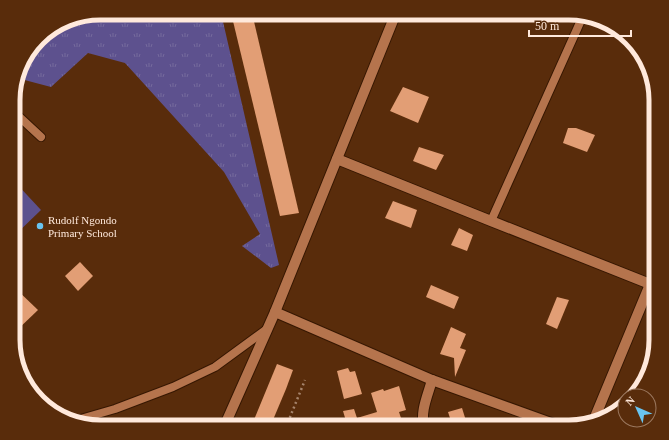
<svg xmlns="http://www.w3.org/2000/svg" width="669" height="440" font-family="'Times New Roman',serif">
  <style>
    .park { fill: url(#park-tufts) }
    .garden { fill: #5d518e }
    .building { fill: #e29e75 }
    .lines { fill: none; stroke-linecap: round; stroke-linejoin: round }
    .lane-casing { stroke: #361702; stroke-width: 10 }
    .street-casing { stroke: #361702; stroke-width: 12 }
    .path { stroke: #a6846c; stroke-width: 2.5; stroke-dasharray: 2 3; stroke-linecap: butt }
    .lane { stroke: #b5744d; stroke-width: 8 }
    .street { stroke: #b5744d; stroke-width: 10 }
    .poi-dot { fill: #69c4f0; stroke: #592c0b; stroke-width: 1.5 }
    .labels { text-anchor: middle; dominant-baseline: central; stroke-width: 4; stroke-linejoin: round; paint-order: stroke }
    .poi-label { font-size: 11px; fill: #ffe9dc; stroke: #592c0b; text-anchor: start }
    .rim { fill: none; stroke: #ffe9dc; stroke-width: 5 }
  </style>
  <defs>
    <pattern id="park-tufts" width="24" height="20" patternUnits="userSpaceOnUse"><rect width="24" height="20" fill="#5d518e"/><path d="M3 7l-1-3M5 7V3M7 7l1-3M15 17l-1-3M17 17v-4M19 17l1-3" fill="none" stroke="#756a9d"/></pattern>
  </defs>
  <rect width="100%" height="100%" fill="#592c0b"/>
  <!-- park -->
  <polygon class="park" points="100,13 221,13 279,265 271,268 242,246 260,234 224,172 125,63 88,53 51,87 17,78 22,61 42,35 67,20"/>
  <!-- garden -->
  <polygon class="garden" points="14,181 41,210 14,236"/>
  <!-- building -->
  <g class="building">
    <polygon points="248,13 252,13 299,213 280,216 232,17"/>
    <polygon points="403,87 429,97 418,123 390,111"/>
    <polygon points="568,128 576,128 595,135 587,152 563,143"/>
    <polygon points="419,147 444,155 436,170 413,161"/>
    <polygon points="393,201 417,210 411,228 385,218"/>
    <polygon points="459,228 473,235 467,251 451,245"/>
    <polygon points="80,262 93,276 78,291 65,276"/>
    <polygon points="431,285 459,297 454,309 426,297"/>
    <polygon points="14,287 38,310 14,333"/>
    <polygon points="557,297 569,300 557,329 546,324"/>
    <polygon points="451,327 466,334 460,348 466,350 455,377 454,358 440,354"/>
    <polygon points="277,364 293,370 286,389 270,427 251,427"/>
    <polygon points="348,368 350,372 355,371 362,394 344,399 337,371"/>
    <polygon points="399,386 406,410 399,412 402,421 385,427 336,427 336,423 346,421 343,411 354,409 357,418 377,412 371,393 383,389 384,391"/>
    <polygon points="462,408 468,427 453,427 448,412"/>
  </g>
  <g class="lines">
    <!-- lane casing -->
    <g class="lane-casing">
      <g id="lane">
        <polyline points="14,112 41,137"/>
        <polyline points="491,221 582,18"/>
        <polyline points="77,420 115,409 173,387 215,367 267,329"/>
      </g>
    </g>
    <!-- street casing -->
    <g class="street-casing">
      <g id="street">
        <polyline points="337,159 491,221 650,284"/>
        <polyline points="275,312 432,380 562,427"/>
        <polyline points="592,422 595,417 656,270"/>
        <polyline points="224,427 275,312 396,13"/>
        <path d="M424 427C420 411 428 395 432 380"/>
      </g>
    </g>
    <!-- path -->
    <polyline class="path" points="286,427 305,380"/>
    <!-- lane -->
    <use href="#lane" class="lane"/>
    <!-- street -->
    <use href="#street" class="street"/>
  </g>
  <!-- markers -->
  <circle class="poi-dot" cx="40" cy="226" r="4"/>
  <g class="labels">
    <!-- poi labels -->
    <g class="poi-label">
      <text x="48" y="220">Rudolf Ngondo<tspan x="48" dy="13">Primary School</tspan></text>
    </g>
  </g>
  <!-- crop -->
  <path d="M0 0H669V440H0ZM100 20H569A80 80 0 0 1 649 100V340A80 80 0 0 1 569 420H100A80 80 0 0 1 20 340V100A80 80 0 0 1 100 20Z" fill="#592c0b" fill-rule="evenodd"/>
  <path class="rim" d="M100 20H569A80 80 0 0 1 649 100V340A80 80 0 0 1 569 420H100A80 80 0 0 1 20 340V100A80 80 0 0 1 100 20Z"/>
  <!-- north arrow -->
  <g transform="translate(637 408) rotate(315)"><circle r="19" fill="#592c0b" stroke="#9b785f"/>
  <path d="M0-3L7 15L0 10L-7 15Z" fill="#69c4f0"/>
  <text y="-6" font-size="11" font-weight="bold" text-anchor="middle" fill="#ffe9dc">N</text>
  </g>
  <!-- scale -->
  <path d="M529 30v6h102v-6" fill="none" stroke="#ffe9dc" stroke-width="2"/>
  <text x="535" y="30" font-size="12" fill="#ffe9dc" stroke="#592c0b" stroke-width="3" paint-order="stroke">50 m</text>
</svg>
